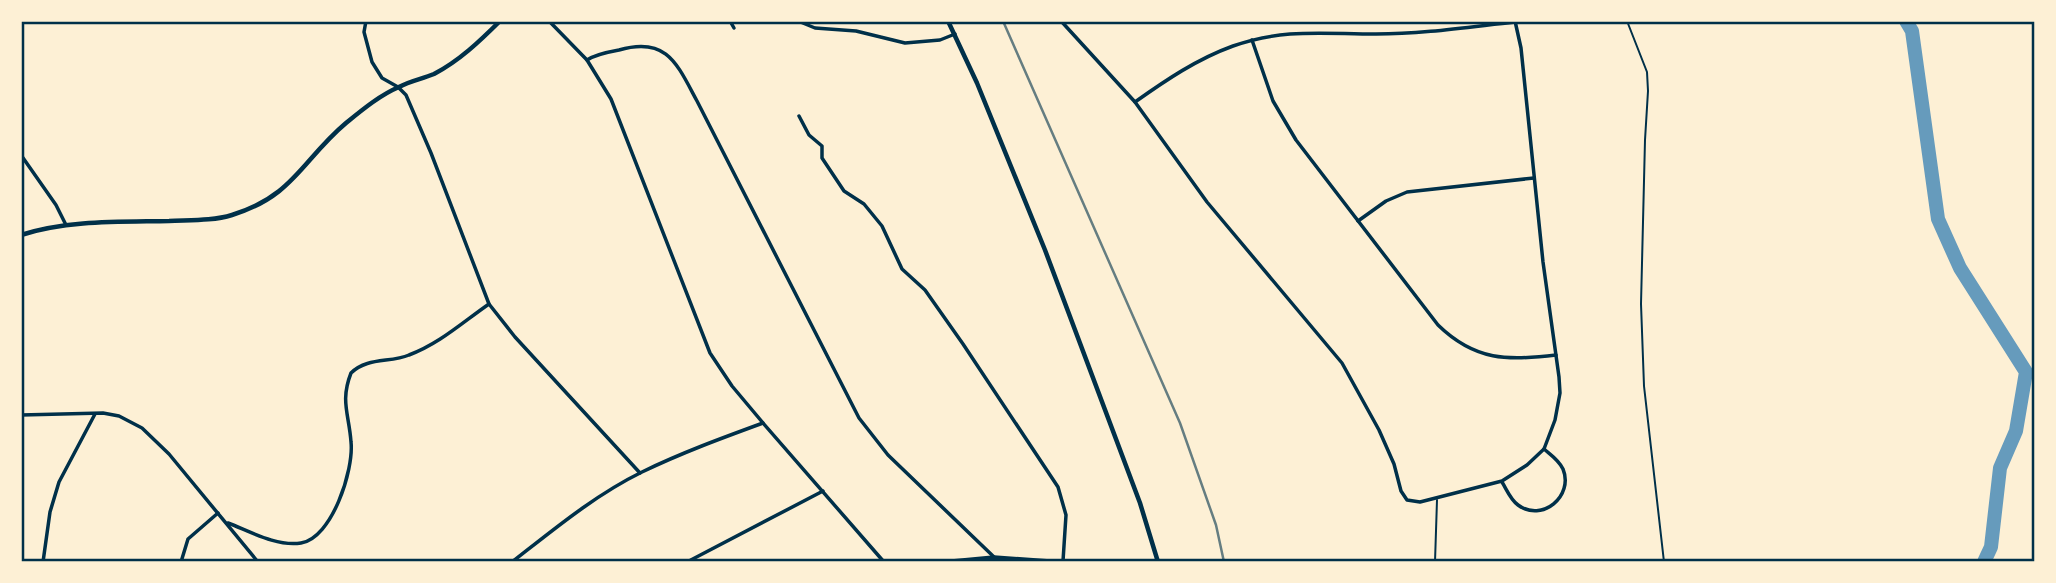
<svg xmlns="http://www.w3.org/2000/svg" width="2056" height="583" font-family="'PT Sans',sans-serif">
  <style>
    .lines { fill: none; stroke-linecap: round; stroke-linejoin: round }
    .stream { stroke: #669bbc; stroke-width: 2.5 }
    .river { stroke: #669bbc; stroke-width: 14 }
    .path { stroke: #003049; stroke-width: 2 }
    .service { stroke: #003049; stroke-width: 2 }
    .minor { stroke: #003049; stroke-width: 3.5 }
    .tertiary { stroke: #003049; stroke-width: 4.5 }
    .rail { stroke: #657d81; stroke-width: 2.5 }
    .neatline { fill: none; stroke: #003049; stroke-width: 2.5 }
  </style>
  <rect width="100%" height="100%" fill="#fdf0d5"/>
  <g class="lines">
    <!-- stream -->
    <polyline class="stream" points="2026,372 2035,371"/>
    <!-- river -->
    <polyline class="river" points="1906,21 1912,31 1938,219 1960,268 2026,372 2016,431 2000,468 1991,547 1984,562"/>
    <!-- path -->
    <polyline class="path" points="1627,21 1647,72 1648,91 1645,140 1641,304 1644,386 1664,562"/>
    <!-- service -->
    <polyline class="service" points="1435,562 1437,500"/>
    <!-- minor -->
    <g class="minor">
      <polyline points="366,21 364,32 372,62 382,78 398,87 406,95 431,153 489,304 515,337 640,473"/>
      <polyline points="549,21 587,60 611,99 710,353 732,386 763,423 884,562"/>
      <polyline points="730,21 734,28"/>
      <polyline points="798,21 815,28 856,31 905,43 940,40 955,34"/>
      <polyline points="1061,21 1135,102 1207,202 1342,363 1379,430 1394,464 1401,491 1407,500 1420,502 1502,481 1527,465 1544,449 1555,420 1560,393 1559,377 1543,262 1521,48 1515,21"/>
      <path d="M1252 40 1273 101 1296 140 1438 325C1475 361 1508 361 1556 355"/>
      <path d="M587 60C596 54 608 52 619 50 667 36 677 64 697 101L859 418 888 455 994 557"/>
      <path d="M1135 102C1166 80 1197 59 1233 46 1285 28 1323 34 1376 34 1423 34 1469 27 1515 22"/>
      <polyline points="799,116 809,135 822,146 822,158 844,191 864,204 882,226 902,269 925,290 963,344 1058,487 1066,515 1063,561"/>
      <polyline points="21,155 56,205 66,225"/>
      <polyline points="1358,221 1386,201 1407,192 1534,178"/>
      <polyline points="21,415 103,413 119,416 142,428 169,454 258,562"/>
      <path d="M1502 482C1507 490 1510 499 1518 505 1542 523 1574 496 1563 469 1559 460 1551 455 1544 449"/>
      <path d="M228 523C249 531 277 547 301 543 332 538 354 470 351 442 349 414 340 401 351 373 367 357 390 363 409 355 439 344 463 322 489 304"/>
      <polyline points="43,562 50,512 59,482 95,414"/>
      <polyline points="181,562 188,539 218,513"/>
      <path d="M512 562C553 530 595 495 642 472 681 453 722 438 763 423"/>
      <polyline points="687,562 823,491"/>
      <polyline points="941,562 994,557 1064,562"/>
    </g>
    <!-- tertiary -->
    <g class="tertiary">
      <polyline points="948,21 977,83 1045,250 1140,503 1158,562"/>
      <path d="M21 235C68 220 120 222 169 221 190 220 213 221 232 215 294 196 302 160 346 123 362 110 380 95 399 87 410 81 422 79 434 74 459 61 480 41 500 21"/>
    </g>
    <!-- rail -->
    <polyline class="rail" points="1003,21 1180,423 1216,525 1224,562"/>
  </g>
  <!-- border -->
  <rect width="2056" height="583" fill="none" stroke="#fdf0d5" stroke-width="46"/>
  <rect x="23" y="23" width="2010" height="537" class="neatline"/>
</svg>
